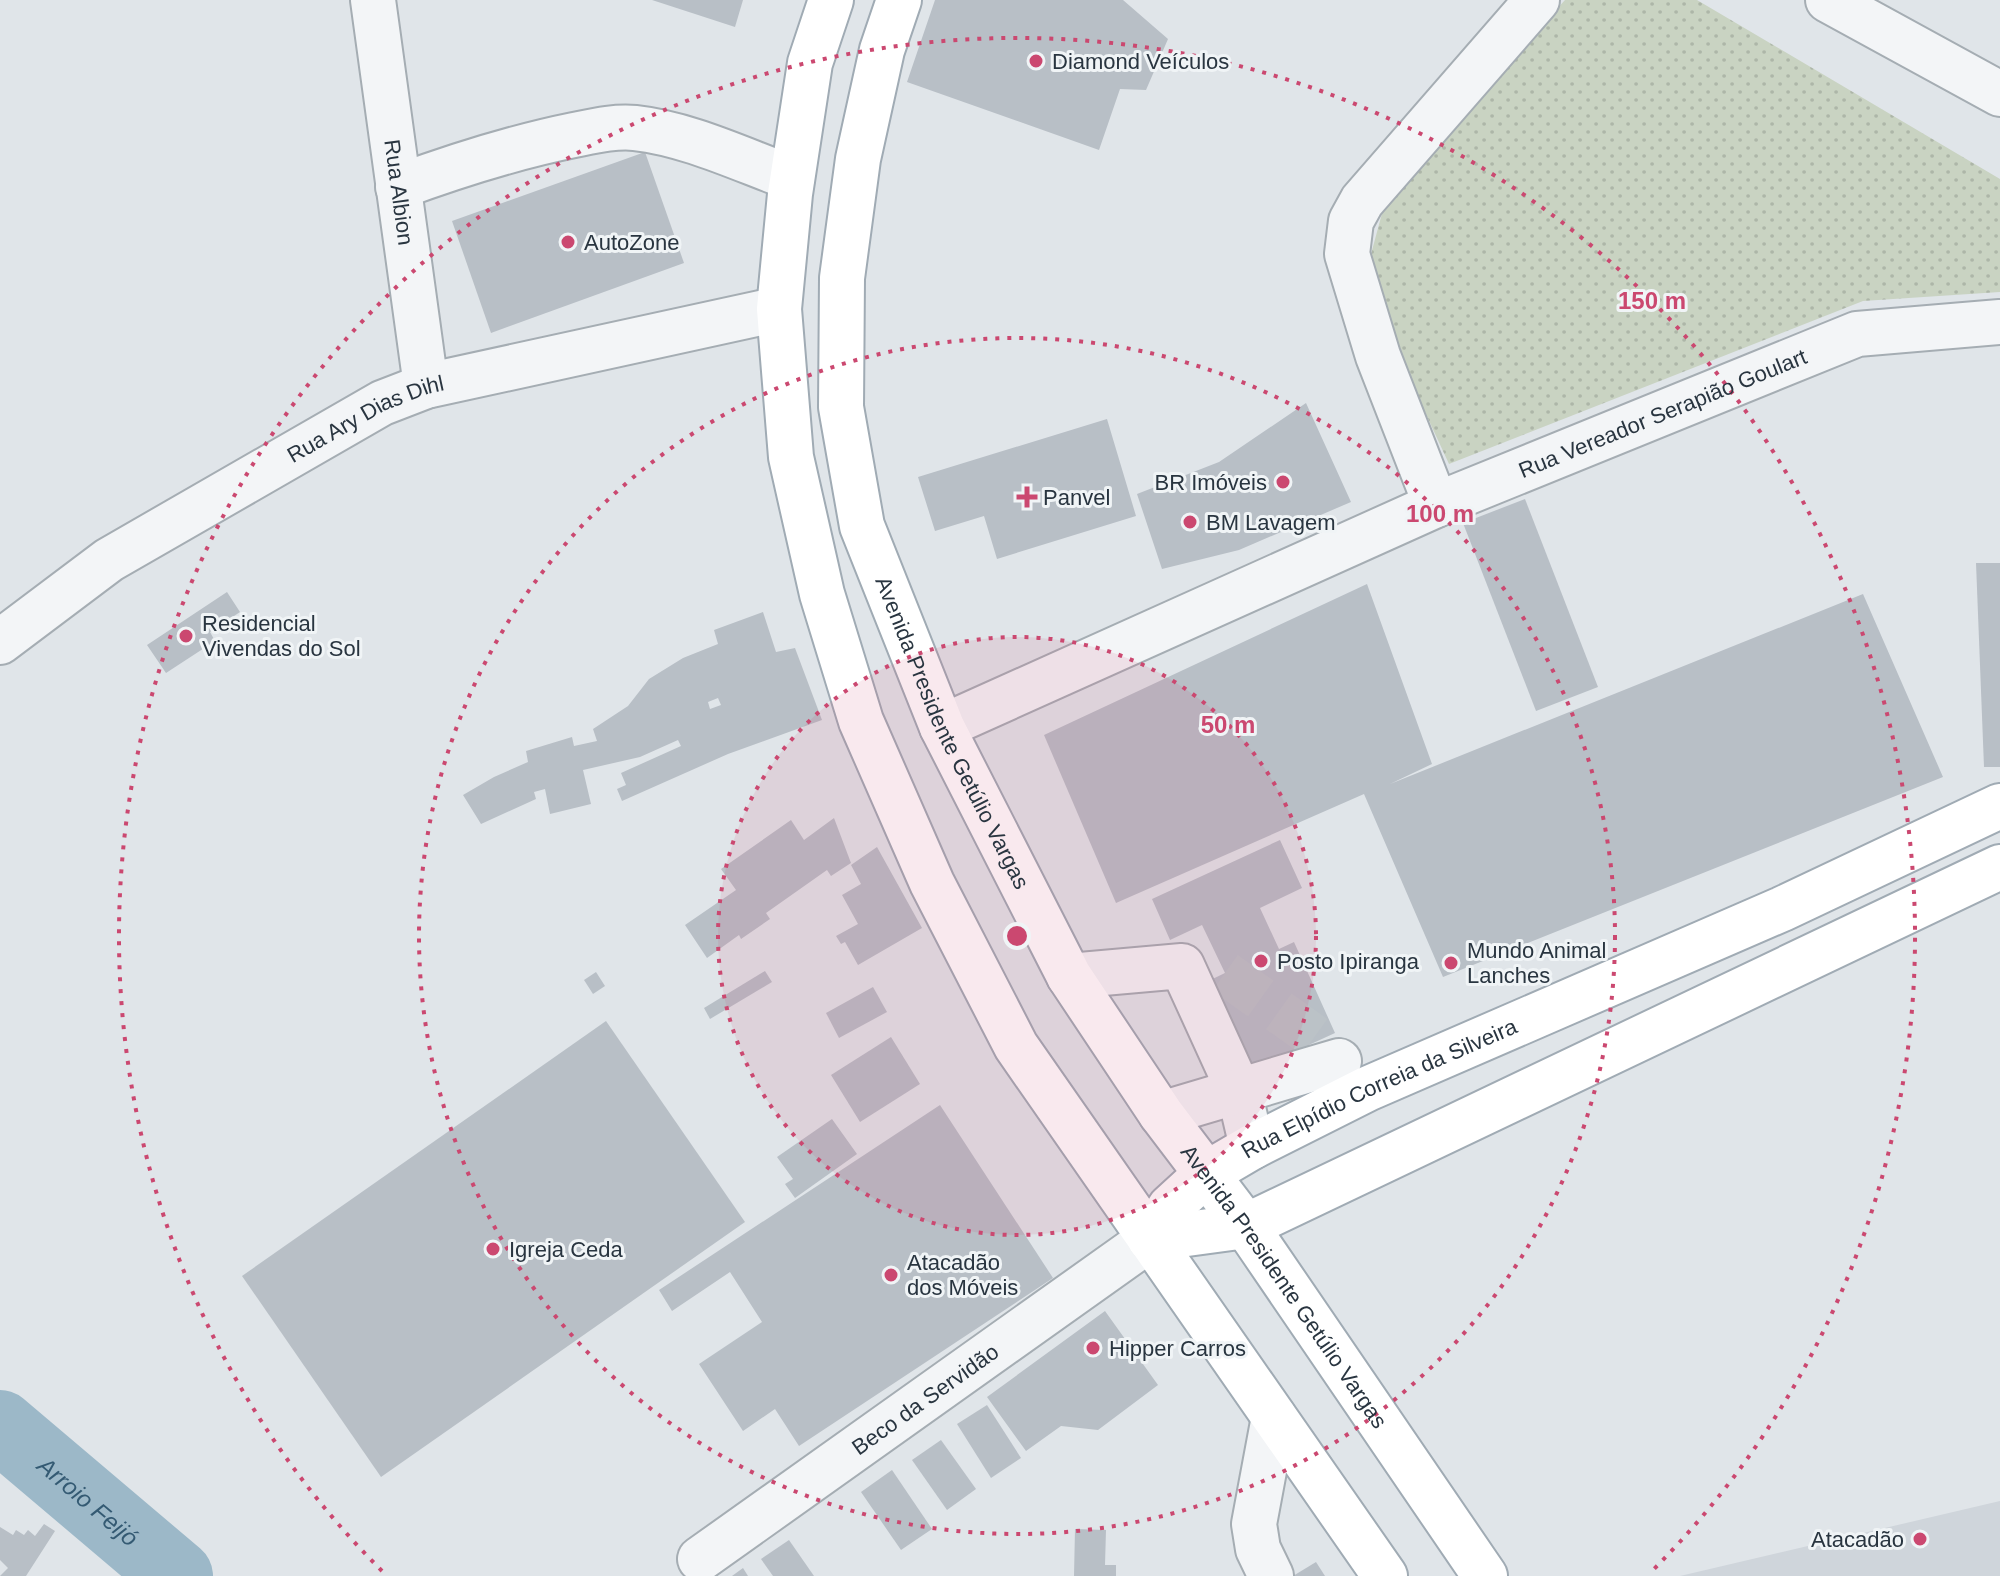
<svg xmlns="http://www.w3.org/2000/svg" width="2000" height="1576" font-family="Arial,sans-serif">
  <style>
    .built { fill: #cfd5db }
    .grass { fill: url(#grass-dots) }
    .lines { fill: none; stroke-linecap: round; stroke-linejoin: round }
    .river { stroke: #9cb8c8; stroke-width: 72 }
    .building { fill: #b8bfc6; fill-rule: evenodd }
    .minor-tunnel { stroke: #bbc2c7; stroke-width: 44; stroke-dasharray: 44 22; stroke-linecap: butt }
    .minor-casing { stroke: #a5adb3; stroke-width: 48 }
    .major-casing { stroke: #a0abb4; stroke-width: 48 }
    .minor { stroke: #f3f5f7; stroke-width: 44 }
    .major { stroke: #fff; stroke-width: 44 }
    .ring { fill: none; stroke: #cb4870; stroke-width: 4; stroke-dasharray: 4 8 }
    .poi-dot { fill: #cb4870; stroke: #f0f4f6; stroke-width: 3 }
    .labels { text-anchor: middle; dominant-baseline: central; stroke-width: 6; stroke-linejoin: round; paint-order: stroke }
    .poi-label { font-size: 22px; fill: #293540; stroke: #f0f4f6; text-anchor: start }
    .street-label { font-size: 22px; fill: #293540; stroke: #f0f4f6 }
    .water-label { font-size: 24px; font-style: italic; fill: #345a73; stroke: #f0f4f6 }
    .centre { fill: #cb4870; stroke: #f0f4f6; stroke-width: 4 }
    .ring-label { font-size: 24px; text-anchor: middle; font-weight: bold; fill: #cb4870; stroke: #f0f4f6; stroke-width: 6; stroke-linejoin: round; paint-order: stroke }
  </style>
  <defs>
    <pattern id="grass-dots" width="8" height="8" patternUnits="userSpaceOnUse" patternTransform="scale(2)"><rect width="8" height="8" fill="#c9d3c2"/><path d="M2 2h.1M6 6h.1" fill="none" stroke="#adb6a8" stroke-width="1.8" stroke-linecap="round"/></pattern>
  </defs>
  <rect width="100%" height="100%" fill="#e0e5e9"/>
  <!-- built -->
  <polygon class="built" points="2000,1501 2000,1576 1680,1576"/>
  <!-- grass -->
  <polygon class="grass" points="1565,0 1697,0 2000,179 2000,292 1863,301 1449,464 1364,280 1387,195"/>
  <g class="lines">
    <!-- river -->
    <path class="river" id="s1" d="M0 1426 177 1576"/>
  </g>
  <!-- building -->
  <g class="building">
    <polygon points="652,0 743,0 735,27"/>
    <polygon points="935,0 1123,0 1168,39 1146,90 1120,89 1099,150 907,82"/>
    <polygon points="645,152 684,263 491,333 452,221"/>
    <polygon points="1306,403 1351,502 1239,550 1162,569 1137,494 1219,462"/>
    <polygon points="1107,419 1136,516 997,559 984,516 935,531 918,477"/>
    <polygon points="1525,499 1598,687 1536,711 1463,523"/>
    <polygon points="1976,563 2000,563 2000,767 1984,767"/>
    <polygon points="1367,584 1432,764 1390,784 1863,594 1943,777 1443,977 1364,794 1116,903 1044,735"/>
    <polygon points="227,592 240,612 210,632 215,641 166,673 147,645"/>
    <path d="M763 612 776 652 795 648 822 720 728 754 622 801 617 789 626 785 621 773 681 746 678 740 640 757 583 770 591 804 550 814 545 789 534 792 536 799 481 824 463 795 494 777 528 762 526 751 572 737 574 746 597 741 593 729 628 706 649 679 683 658 718 644 714 630ZM718 698 721 705 710 709 708 702Z"/>
    <polygon points="834,818 851,863 831,876 827,870 766,913 770,919 741,939 739,935 707,958 685,925 736,890 721,869 791,820 804,840"/>
    <polygon points="1280,840 1302,888 1260,908 1279,949 1294,942 1335,1033 1243,1075 1202,984 1225,973 1202,925 1170,940 1152,899"/>
    <polygon points="877,847 922,928 858,965 845,942 841,944 836,936 858,924 842,895 861,884 851,865"/>
    <polygon points="765,971 772,982 710,1019 704,1008"/>
    <polygon points="596,972 605,986 593,994 584,980"/>
    <polygon points="873,987 887,1012 839,1038 826,1013"/>
    <polygon points="606,1021 745,1222 381,1477 242,1276"/>
    <polygon points="891,1037 920,1084 860,1122 831,1075"/>
    <polygon points="940,1105 1053,1278 799,1446 775,1409 743,1431 699,1364 762,1322 730,1272 672,1311 659,1290"/>
    <polygon points="832,1119 857,1154 795,1198 785,1184 793,1179 777,1157"/>
    <polygon points="1105,1311 1158,1385 1098,1430 1061,1426 1026,1451 987,1397"/>
    <polygon points="987,1405 1021,1458 991,1478 957,1424"/>
    <polygon points="941,1440 976,1489 947,1510 912,1460"/>
    <polygon points="892,1470 932,1529 901,1550 861,1492"/>
    <polygon points="44,1524 55,1531 26,1576 0,1576 8,1568 0,1560 0,1527 13,1535 16,1530 24,1535 28,1530 35,1536"/>
    <polygon points="1075,1529 1106,1530 1105,1565 1116,1565 1116,1576 1074,1576"/>
    <polygon points="789,1540 814,1576 773,1576 761,1559"/>
    <polygon points="1316,1562 1325,1576 1293,1576"/>
    <polygon points="743,1568 748,1576 732,1576"/>
  </g>
  <g class="lines">
    <!-- minor-tunnel -->
    <polyline class="minor-tunnel" points="1225,973 1319,1040"/>
    <!-- minor casing -->
    <g class="minor-casing">
      <g id="minor">
        <path id="s2" d="M373 0 426 386"/>
        <polyline points="1828,0 2000,94"/>
        <path d="M398 187C455 166 515 147 574 135 594 131 615 126 635 128 689 134 742 160 792 178"/>
        <polyline points="1436,505 1378,356 1347,254 1351,221 1362,201 1537,0"/>
        <path id="s3" d="M0 642 109 560 382 403 426 386 779 309"/>
        <path id="s4" d="M942 727 1436 505 1857 334 2000 322"/>
        <polyline points="1069,976 1182,966 1239,1091 1252,1147"/>
        <polyline points="1161,1114 1339,1061"/>
        <path id="s5" d="M700 1559 1150 1239"/>
        <polyline points="1271,1576 1258,1549 1254,1524 1274,1417"/>
      </g>
    </g>
    <!-- major casing -->
    <g class="major-casing">
      <g id="major">
        <polyline points="831,0 810,63 790,194 779,309 791,457 822,594 861,721 932,883 1016,1046 1385,1576"/>
        <path id="s6" d="M899 0 882 50 858 159 842 278 841 407 862 526 942 727 1069 976 1161 1114 1246 1226 1485 1576"/>
        <path id="s7" d="M1150 1239 1170 1207 1206 1174 1252 1147 1367 1089 1782 909 2000 806"/>
        <polyline points="1150,1239 1246,1226 2000,867"/>
      </g>
    </g>
    <!-- minor -->
    <use href="#minor" class="minor"/>
    <!-- major -->
    <use href="#major" class="major"/>
  </g>
  <!-- distance rings -->
  <circle cx="1017" cy="936" r="299" fill="#cb4870" fill-opacity=".12"/>
  <g class="ring">
    <circle cx="1017" cy="936" r="299"/>
    <circle cx="1017" cy="936" r="598"/>
    <path d="M382 1571A898 898 0 1 1 1652 1571"/>
  </g>
  <!-- markers -->
  <g class="poi-dot">
    <circle cx="1036" cy="61" r="8"/>
    <circle cx="568" cy="242" r="8"/>
    <circle cx="1283" cy="482" r="8"/>
    <path d="M1023 485h8v8h8v8h-8v8h-8v-8h-8v-8h8z"/>
    <circle cx="1190" cy="522" r="8"/>
    <circle cx="186" cy="636" r="8"/>
    <circle cx="1261" cy="961" r="8"/>
    <circle cx="1451" cy="963" r="8"/>
    <circle cx="493" cy="1249" r="8"/>
    <circle cx="891" cy="1275" r="8"/>
    <circle cx="1093" cy="1348" r="8"/>
    <circle cx="1920" cy="1539" r="8"/>
  </g>
  <g class="labels">
    <!-- poi labels -->
    <g class="poi-label">
      <text x="1052" y="61">Diamond Veículos</text>
      <text x="584" y="242">AutoZone</text>
      <text x="1267" y="482" text-anchor="end">BR Imóveis</text>
      <text x="1043" y="497">Panvel</text>
      <text x="1206" y="522">BM Lavagem</text>
      <text x="202" y="623">Residencial<tspan x="202" dy="25">Vivendas do Sol</tspan></text>
      <text x="1467" y="950">Mundo Animal<tspan x="1467" dy="25">Lanches</tspan></text>
      <text x="1277" y="961">Posto Ipiranga</text>
      <text x="509" y="1249">Igreja Ceda</text>
      <text x="907" y="1262">Atacadão<tspan x="907" dy="25">dos Móveis</tspan></text>
      <text x="1109" y="1348">Hipper Carros</text>
      <text x="1904" y="1539" text-anchor="end">Atacadão</text>
    </g>
    <!-- street labels -->
    <g class="street-label">
      <text stroke="none"><textPath href="#s2" startOffset="194">Rua Albion</textPath></text>
      <text stroke="none"><textPath href="#s4" startOffset="786">Rua Vereador Serapião Goulart</textPath></text>
      <text stroke="none"><textPath href="#s3" startOffset="430">Rua Ary Dias Dihl</textPath></text>
      <text stroke="none"><textPath href="#s6" startOffset="760">Avenida Presidente Getúlio Vargas</textPath></text>
      <text stroke="none"><textPath href="#s7" startOffset="280">Rua Elpídio Correia da Silveira</textPath></text>
      <text stroke="none"><textPath href="#s6" startOffset="1408">Avenida Presidente Getúlio Vargas</textPath></text>
      <text stroke="none"><textPath href="#s5" startOffset="276">Beco da Servidão</textPath></text>
    </g>
    <!-- water labels -->
    <g class="water-label">
      <text stroke="none"><textPath href="#s1" startOffset="116">Arroio Feijó</textPath></text>
    </g>
  </g>
  <circle cx="1017" cy="936" r="12" class="centre"/>
  <g class="ring-label">
    <text x="1652" y="309">150 m</text>
    <text x="1440" y="522">100 m</text>
    <text x="1228" y="733">50 m</text>
  </g>
</svg>
